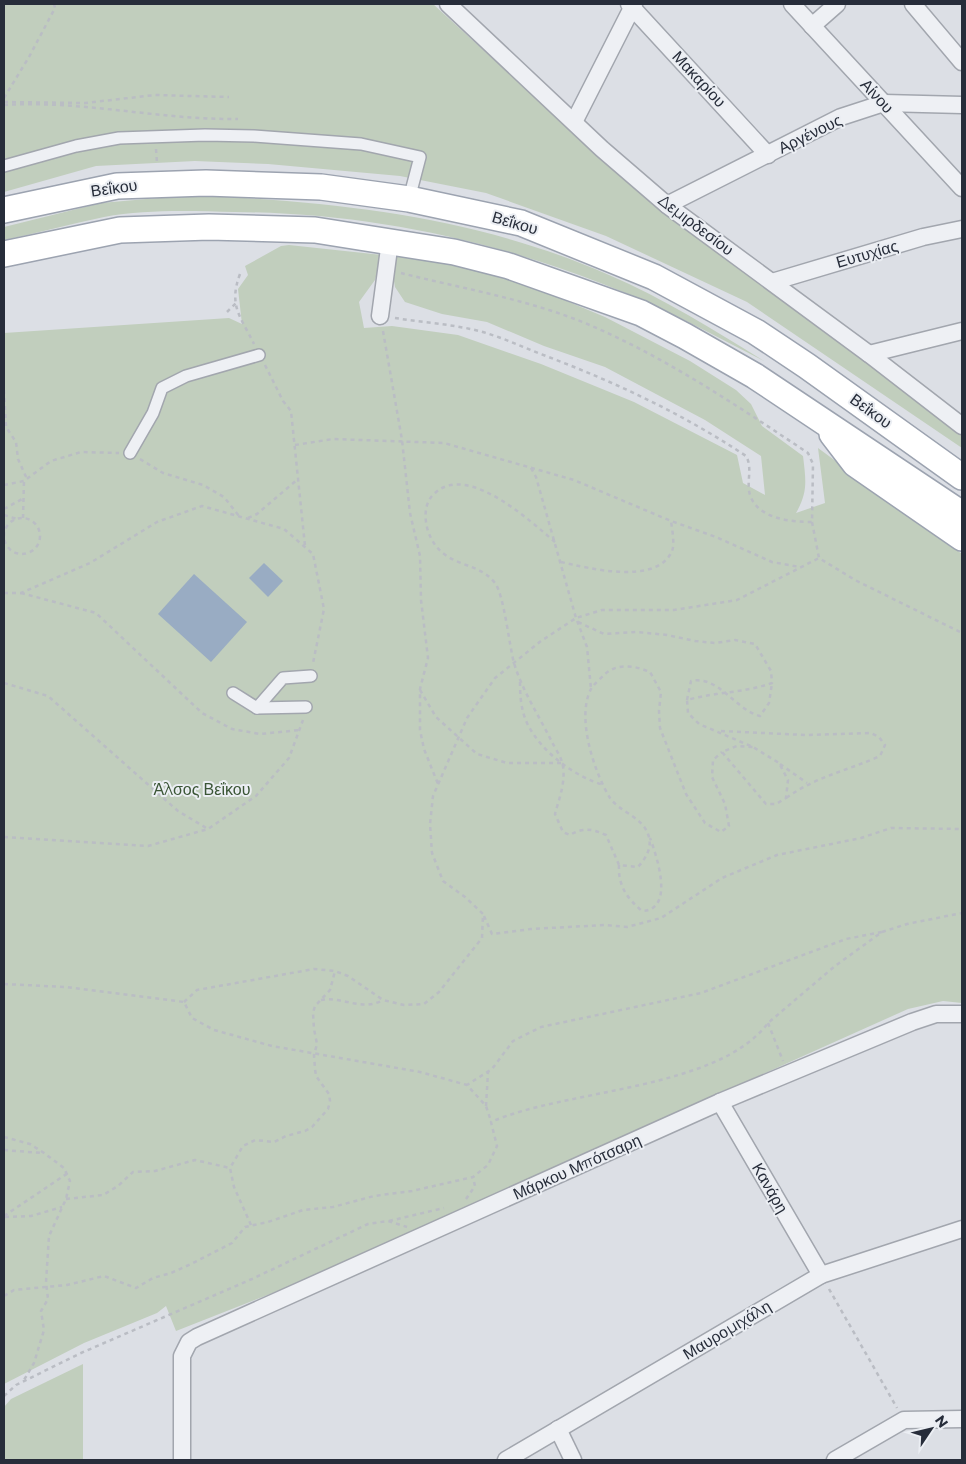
<svg xmlns="http://www.w3.org/2000/svg" width="966" height="1464" font-family="Montserrat,sans-serif">
  <style>
    .green { fill: #c1cebd }
    .water { fill: #99acc3 }
    .lines { fill: none; stroke-linecap: round; stroke-linejoin: round }
    .pedestrian-casing { stroke: #a2a6ae; stroke-width: 14 }
    .minor-casing { stroke: #a2a6ae; stroke-width: 19 }
    .primary-casing { stroke: #9ca3b0; stroke-width: 28 }
    .path { stroke: #babdc4; stroke-width: 2.5; stroke-dasharray: 4 4; stroke-linecap: butt }
    .pedestrian { stroke: #eef0f4; stroke-width: 11 }
    .minor { stroke: #eef0f4; stroke-width: 16 }
    .primary { stroke: #fff; stroke-width: 25 }
    .labels { text-anchor: middle; dominant-baseline: central; stroke-width: 4; stroke-linejoin: round; paint-order: stroke }
    .street-label { font-size: 16px; fill: #272d3a; stroke: #ebeef3 }
    .park-label { font-size: 16px; fill: #3a5535; stroke: #ebeef3 }
  </style>
  <rect width="100%" height="100%" fill="#dcdfe5"/>
  <!-- green -->
  <g class="green">
    <polygon points="4,4 433,4 587,145 962,436 962,448 747,302 606,236 486,193 400,176 268,164 195,161 96,166 4,192"/>
    <path d="M192 195C337 202 475 216 609 275 663 298 714 330 764 361 711 334 659 305 603 284 485 238 362 213 235 212 192 211 147 209 104 217 71 224 37 233 4 240V227L101 203Z"/>
    <path d="M289 245 382 255 375 280 359 302 364 328 392 326 458 335 541 364 634 402 737 455 743 483 765 495 761 456 705 420 605 367 544 346 487 322 442 314 405 302 395 287 391 265 397 255 476 269 545 292 605 317 690 361 736 390 751 404 762 426 803 456C806 481 808 492 796 513L825 503 818 448 962 554V1003L943 1001 908 1009 288 1287 176 1331 166 1306 157 1313 84 1343 4 1384V333L229 318 242 324 238 289 248 275 245 266 281 246Z"/>
    <polygon points="83,1364 83,1460 4,1460 4,1407 11,1399"/>
  </g>
  <!-- water -->
  <g class="water">
    <polygon points="264,563 283,581 268,597 249,578"/>
    <polygon points="194,574 247,622 211,662 158,614"/>
  </g>
  <g class="lines">
    <!-- pedestrian casing -->
    <g class="pedestrian-casing">
      <g id="pedestrian">
        <polyline points="4,166 76,146 119,138 205,135 254,136 361,144 420,157 409,199"/>
        <polyline points="130,453 153,413 162,388 186,376 259,355"/>
        <polyline points="233,693 257,708 283,678 311,676"/>
        <polyline points="257,708 306,707"/>
      </g>
    </g>
    <!-- minor casing -->
    <g class="minor-casing">
      <g id="minor">
        <polyline points="448,4 602,149 667,205 869,354 962,426"/>
        <polyline points="629,4 768,155"/>
        <polyline points="792,4 962,188"/>
        <polyline points="913,4 962,62"/>
        <polyline points="812,26 837,4"/>
        <polyline points="574,122 634,4"/>
        <polyline points="667,205 841,117 884,103 962,105"/>
        <polyline points="772,282 923,237 962,229"/>
        <polyline points="380,316 390,241"/>
        <polyline points="869,354 962,331"/>
        <polyline points="720,1102 821,1275"/>
        <polyline points="558,1429 573,1460"/>
        <polyline points="182,1460 182,1356 189,1342 197,1337 720,1102 912,1022 936,1014 962,1014"/>
        <polyline points="506,1460 821,1275 962,1229"/>
        <polyline points="835,1460 904,1420 962,1419"/>
      </g>
    </g>
    <!-- primary casing -->
    <g class="primary-casing">
      <g id="primary">
        <polyline points="4,210 117,186 206,183 321,187 409,199 521,223 654,277 756,332 807,366 962,477"/>
        <polyline points="4,254 120,230 209,227 315,230 454,252 509,266 641,313 685,336 755,376 962,514"/>
        <polyline points="832,434 855,464 962,538"/>
      </g>
    </g>
    <!-- path -->
    <g class="path">
      <polyline points="4,98 29,57 55,8 54,4"/>
      <polyline points="4,102 85,103 155,95 229,97"/>
      <path d="M4 105C82 100 159 120 238 119"/>
      <polyline points="156,149 157,163"/>
      <path d="M240 274C228 306 241 317 254 344"/>
      <polyline points="227,312 236,303"/>
      <path d="M395 318C421 322 449 324 475 330 500 336 522 347 546 356 617 383 683 414 746 456 753 468 746 482 750 495 758 519 791 522 812 522L813 464 808 453C739 407 668 359 592 326 532 300 464 289 401 273"/>
      <polyline points="383,331 402,440 410,513 420,556 421,600 428,658 420,689 420,730 424,749 438,784"/>
      <polyline points="265,365 283,401 291,411 305,546"/>
      <polyline points="4,390 6,427 16,442 18,459 27,479"/>
      <polyline points="295,445 333,439 444,443 574,480 671,521 716,537 772,562 800,567"/>
      <polyline points="140,459 163,473 203,485 224,497 239,516"/>
      <polyline points="531,468 536,477 576,618 587,647 591,689"/>
      <polyline points="4,485 24,481 51,461 81,452 119,453"/>
      <polyline points="4,509 24,498"/>
      <polyline points="4,515 17,519"/>
      <polyline points="23,518 24,481"/>
      <polyline points="248,518 257,514 298,479"/>
      <circle cx="22" cy="536" r="18"/>
      <polyline points="812,522 819,558 855,580 962,633"/>
      <path d="M555 542C529 520 468 463 435 493 424 502 424 518 428 531 442 570 477 559 495 583 504 595 509 644 514 663 522 690 539 716 552 742 555 748 560 755 562 762 567 779 559 799 555 814L563 832 570 835C583 827 593 829 606 835L619 865 638 867C646 858 653 847 648 834 642 817 620 812 610 798 594 772 576 717 591 689 594 684 600 679 604 675 617 662 636 666 650 672L661 692 659 711 660 728 686 794 705 823 721 832 729 826 725 804 712 777 713 760 722 752"/>
      <path d="M561 562C588 568 657 586 672 551 675 544 672 529 671 521"/>
      <polyline points="4,593 21,593 90,563 157,522 202,506 284,529 313,554 324,609 313,663"/>
      <polyline points="21,593 96,613 202,713 232,729 260,734 300,730"/>
      <path d="M578 622 604 634 637 632 667 635 695 641 715 643 735 640 755 644 771 671 772 683C744 693 715 692 687 700L688 713 699 724 753 747 779 763 788 780 786 798 776 804H766L722 752 737 746 753 747"/>
      <path d="M520 682C520 696 521 710 527 723 541 752 575 777 604 785"/>
      <polyline points="4,683 48,696 178,811 208,829"/>
      <polyline points="420,690 436,717 477,754 507,763 562,763"/>
      <path d="M687 700 691 681C719 675 735 710 760 716L769 703 772 683"/>
      <path d="M721 731 806 735 871 733 879 737 885 745 880 756C847 771 817 776 786 798"/>
      <polyline points="780,764 807,783"/>
      <polyline points="4,837 148,846 208,829 256,796 289,758 303,720"/>
      <path d="M619 865C618 886 627 898 642 911 675 910 657 857 650 838"/>
      <polyline points="484,916 492,934 531,929 605,925 627,927 661,918 722,878 777,855 861,838 891,828 962,829"/>
      <polyline points="882,932 907,924 962,913"/>
      <polyline points="4,984 66,987 184,1002 192,1018 214,1030 272,1046 420,1072 467,1085 486,1106 491,1121"/>
      <path d="M321 1000C342 996 362 1012 383 1000"/>
      <polyline points="184,1002 197,990 314,969 335,971 348,976 383,1000 404,1005 424,1004 439,992 482,938 483,914 465,897 443,881 432,853 430,824 433,796 467,718 495,678 541,641 576,618 602,610 674,610 737,600 819,558"/>
      <polyline points="768,1023 783,1061"/>
      <polyline points="486,1106 488,1072"/>
      <polyline points="4,1137 30,1144 44,1153 64,1168 70,1181 66,1199 49,1236 46,1282 48,1299 41,1311 44,1330 34,1363 24,1380"/>
      <polyline points="4,1150 42,1153"/>
      <polyline points="66,1199 103,1195 118,1186 133,1172 155,1171 195,1160 230,1168"/>
      <polyline points="466,1199 475,1186 473,1177"/>
      <polyline points="4,1216 68,1173"/>
      <polyline points="5,1217 31,1216 62,1207"/>
      <polyline points="389,1221 444,1208"/>
      <polyline points="251,1225 234,1187 230,1168 243,1146 255,1140 274,1142 286,1136 305,1131 312,1127 328,1109 330,1101 329,1094 316,1076 315,1069 314,1055 317,1044 314,1029 313,1013 315,1006 330,990 335,971"/>
      <polyline points="829,1289 897,1408"/>
      <path d="M4 1296 14 1290 67 1285 104 1276 136 1288 153 1278 171 1273 191 1264 232 1243 245 1227 268 1222 303 1210 333 1207 374 1196 412 1191 473 1177 488 1165 497 1146 491 1122C566 1089 718 1090 768 1023L835 966 882 932 846 939 701 993 541 1027 513 1041 492 1069 467 1085"/>
      <polyline points="4,1396 16,1385 81,1353 252,1279 368,1224 388,1221 407,1227"/>
    </g>
    <!-- pedestrian -->
    <use href="#pedestrian" class="pedestrian"/>
    <!-- minor -->
    <use href="#minor" class="minor"/>
    <!-- primary -->
    <use href="#primary" class="primary"/>
  </g>
  <g class="labels">
    <!-- street labels -->
    <g class="street-label">
      <text transform="translate(699 79) rotate(47)">Μακαρίου</text>
      <text transform="translate(877 96) rotate(47)">Αίνου</text>
      <text transform="translate(810 134) rotate(-26)">Αργένους</text>
      <text transform="translate(114 188) rotate(-8)">Βεΐκου</text>
      <text transform="translate(515 223) rotate(16)">Βεΐκου</text>
      <text transform="translate(696 225) rotate(37)">Δεμιρδεσίου</text>
      <text transform="translate(867 254) rotate(-16)">Ευτυχίας</text>
      <text transform="translate(871 411) rotate(36)">Βεΐκου</text>
      <text transform="translate(577 1167) rotate(-24)">Μάρκου Μπότσαρη</text>
      <text transform="translate(770 1188) rotate(60)">Κανάρη</text>
      <text transform="translate(727 1330) rotate(-31)">Μαυρομιχάλη</text>
    </g>
    <!-- park labels -->
    <g class="park-label">
      <text x="202" y="789">Άλσος Βεΐκου</text>
    </g>
  </g>
  <!-- border -->
  <rect width="966" height="1464" fill="none" stroke="#272d3a" stroke-width="10"/>
  <!-- north arrow -->
  <g transform="translate(931 1429) rotate(55)" stroke="#ebeef3" stroke-width="4" paint-order="stroke">
  <path d="M0-4L9 19L0 12L-9 19Z" fill="#272d3a"/>
  <text y="-8" font-size="14" font-weight="bold" text-anchor="middle" fill="#272d3a">N</text>
  </g>
</svg>
